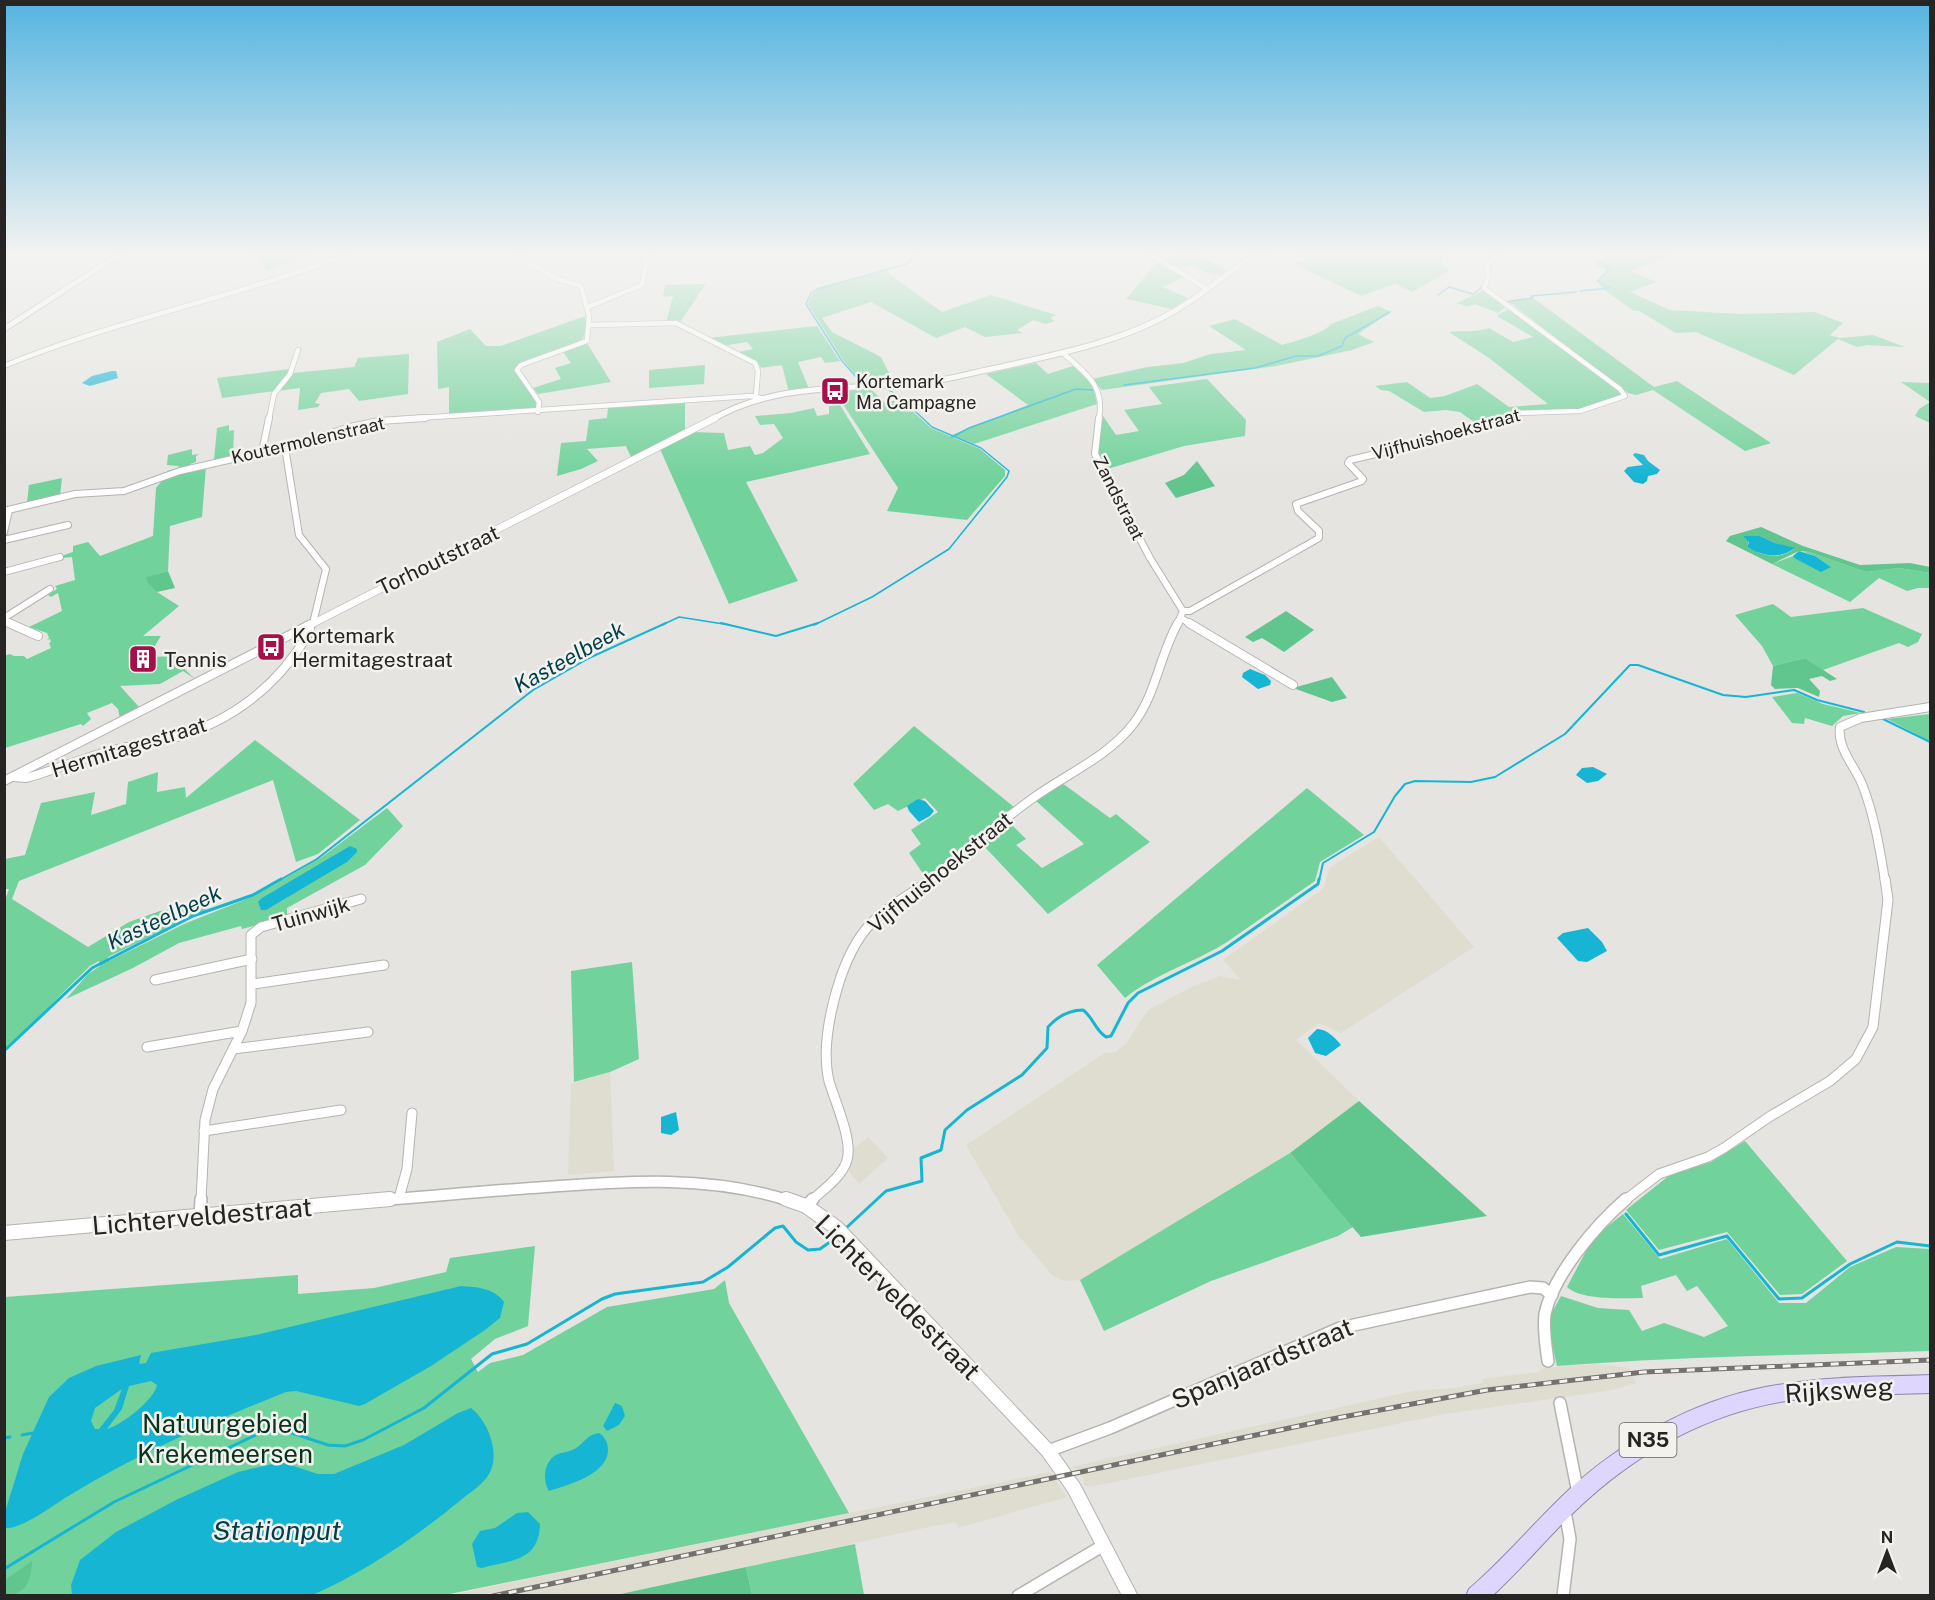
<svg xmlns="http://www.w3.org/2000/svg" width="1935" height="1600" font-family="'Public Sans',sans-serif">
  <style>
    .built { fill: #dfdcd0 }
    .green { fill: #72d29c }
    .forest { fill: #61c58e; fill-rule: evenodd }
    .water { fill: #16b5d4; fill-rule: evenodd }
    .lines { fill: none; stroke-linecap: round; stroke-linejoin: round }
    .stream-far2 { stroke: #16b5d4; stroke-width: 1.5 }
    .stream-far1 { stroke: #16b5d4; stroke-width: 2 }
    .stream { stroke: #16b5d4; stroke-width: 3 }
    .minor-far4-casing { stroke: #b4b3af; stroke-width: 6 }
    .minor-far3-casing { stroke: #b4b3af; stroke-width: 8 }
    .minor-far2-casing { stroke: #b4b3af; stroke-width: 10 }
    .minor-far1-casing { stroke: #b4b3af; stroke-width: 11 }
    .minor-casing { stroke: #b4b3af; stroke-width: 14 }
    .tertiary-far4-casing { stroke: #b4b3af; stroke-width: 7 }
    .tertiary-far3-casing { stroke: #b4b3af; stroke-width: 8 }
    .tertiary-far2-casing { stroke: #b4b3af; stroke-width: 10 }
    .tertiary-far1-casing { stroke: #b4b3af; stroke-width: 13 }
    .tertiary-casing { stroke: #b4b3af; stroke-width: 16 }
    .primary-casing { stroke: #9086b1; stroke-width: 2 }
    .minor-far4 { stroke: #fff; stroke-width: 4.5 }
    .minor-far3 { stroke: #fff; stroke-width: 6 }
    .minor-far2 { stroke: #fff; stroke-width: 8 }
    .minor-far1 { stroke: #fff; stroke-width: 9 }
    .minor { stroke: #fff; stroke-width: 11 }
    .tertiary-far4 { stroke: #fff; stroke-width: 5 }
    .tertiary-far3 { stroke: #fff; stroke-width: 7 }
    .tertiary-far2 { stroke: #fff; stroke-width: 8 }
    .tertiary-far1 { stroke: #fff; stroke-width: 10 }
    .tertiary { stroke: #fff; stroke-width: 14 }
    .primary { fill: #dfd6fe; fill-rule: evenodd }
    .rail-casing { stroke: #737270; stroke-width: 5 }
    .rail { stroke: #f3f2ed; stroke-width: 3; stroke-dasharray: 8; stroke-linecap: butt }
    .labels { text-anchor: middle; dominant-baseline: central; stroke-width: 5; stroke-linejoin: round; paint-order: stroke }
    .far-poi-label { font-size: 18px; fill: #262524; stroke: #f3f2ed; text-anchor: start }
    .far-street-label { font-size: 18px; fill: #262524; stroke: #f3f2ed }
    .shield { fill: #f3f2ed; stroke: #646260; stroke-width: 1.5 }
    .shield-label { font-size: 20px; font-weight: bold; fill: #262524 }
    .street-label { font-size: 21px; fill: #262524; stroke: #f3f2ed }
    .poi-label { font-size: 21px; fill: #262524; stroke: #f3f2ed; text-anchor: start }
    .water-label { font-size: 22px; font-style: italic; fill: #003f4b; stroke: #f3f2ed }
    .near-street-label { font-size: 26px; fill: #262524; stroke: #f3f2ed }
    .near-park-label { font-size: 26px; fill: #07341f; stroke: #f3f2ed }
    .near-water-label { font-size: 27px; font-style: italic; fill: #003f4b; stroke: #f3f2ed }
  </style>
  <rect width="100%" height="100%" fill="#e5e4e0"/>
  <!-- built -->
  <g class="built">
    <polygon points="1379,837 1474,947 1341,1033 1319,1023 1296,1040 1359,1101 1290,1153 1080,1280 1064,1281 1052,1275 1018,1235 966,1145 1105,1053 1116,1052 1126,1044 1148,1010 1192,987 1220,976 1241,980 1223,960 1324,888 1329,868"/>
    <polygon points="610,1072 614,1171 568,1175 571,1084"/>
    <polygon points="868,1137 888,1158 859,1184 849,1171 853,1149"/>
    <polygon points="1596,1364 1629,1368 1636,1383 1612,1390 1445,1414 1090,1487 1084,1485 1084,1479 1077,1470 1071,1467 1413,1391 1454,1388 1483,1383 1482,1379 1539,1372 1540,1369 1557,1367"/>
    <polygon points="1050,1472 1067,1497 958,1528 956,1522 929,1527 616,1595 445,1596"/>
  </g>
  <!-- green -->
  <g class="green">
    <polygon points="260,254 308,254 266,271"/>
    <polygon points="1190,254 1195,254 1229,271 1222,275 1207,273 1194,265 1176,269 1162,260"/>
    <polygon points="1297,254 1446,254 1440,261 1449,271 1412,292 1395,284 1361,296 1293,263 1305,259"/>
    <polygon points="1609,254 1670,255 1630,271 1656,282 1630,292 1670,310 1742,314 1815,312 1843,323 1830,335 1840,338 1873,335 1905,347 1867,345 1857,347 1838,339 1794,375 1696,332 1676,333 1639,311 1634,311 1603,289 1597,280 1607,270 1594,264"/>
    <polygon points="1158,261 1184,277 1162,287 1188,298 1172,309 1126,299"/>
    <polygon points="885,271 942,312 991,295 1056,315 1050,318 1055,321 1046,324 1033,320 1017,330 1023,333 985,337 965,327 936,338 871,302 822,318 832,332 881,357 894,383 859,379 843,360 808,304 813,293 819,289"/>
    <polygon points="706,284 680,322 666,322 673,296 663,297 665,285"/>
    <polygon points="1484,290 1507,306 1498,313 1475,304 1467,307 1457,303"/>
    <polygon points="1522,298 1533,298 1654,387 1677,381 1771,443 1745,451 1653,390 1636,395 1628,393 1508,301"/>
    <path d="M1378 306 1391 312 1358 334 1374 342 1352 350 1276 366 1102 390 1092 379 1148 367 1183 363 1211 354 1246 350 1209 326 1235 319 1282 345C1293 342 1325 333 1331 324Z"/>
    <path d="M1510 308 1624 396 1582 410 1524 411 1481 427 1460 412 1446 410 1424 412 1389 391 1381 390 1375 386 1407 382 1430 398 1445 396 1477 384 1509 407 1548 404 1489 358 1449 332C1464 330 1474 333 1489 328L1513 342 1533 337 1497 316Z"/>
    <polygon points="585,316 587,326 582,342 520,365 514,370 536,402 536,410 449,416 449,387 438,389 437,342 470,329 486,346 501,346"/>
    <polygon points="817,326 840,361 825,363 821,357 798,362 809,389 789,392 782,365 761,368 758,363 734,353 753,349 747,342 722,346 708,338"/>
    <polygon points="587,343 611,382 538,394 533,388 561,379 555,368 571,363 563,352"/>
    <polygon points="409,354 408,394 359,401 349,389 321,393 315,403 320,404 318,407 298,410 300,388 278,391 293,373 354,367 358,358"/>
    <polygon points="1036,363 1048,374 1073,366 1093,385 1097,404 974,444 952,435 1028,405 986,374"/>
    <polygon points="705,365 704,384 649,388 649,370"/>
    <polygon points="290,369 287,377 275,391 222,398 217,378"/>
    <polygon points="1207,379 1246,420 1245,436 1184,446 1104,470 1098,457 1099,416 1103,416 1116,435 1139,431 1124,410 1162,404 1149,387"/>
    <polygon points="1901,382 1930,383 1930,423 1915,416 1919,409 1930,402"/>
    <polygon points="871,389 885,403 899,399 931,428 980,449 1005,470 1005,476 967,520 887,511 898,488 835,392"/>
    <polygon points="685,403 685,430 631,457 626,446 587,449 598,461 581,469 557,476 561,443 586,441 589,420 607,418 608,408"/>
    <polygon points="840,405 870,454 746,482 798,581 729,604 660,449 692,432 724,433 728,450 750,446 755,455 763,453 783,438 774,424 760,425 755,416 791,413 814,408 817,416 829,414 829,406"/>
    <polygon points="229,425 229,431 234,430 233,457 214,460 217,428"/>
    <polygon points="192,449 192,455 199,454 196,456 196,462 190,464 191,467 167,474 167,471 178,468 179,466 167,465 168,455"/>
    <polygon points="206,466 202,517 170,526 168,571 147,577 157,592 179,606 143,636 161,636 148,657 181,656 177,662 195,679 183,671 160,684 120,686 140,708 120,718 118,709 112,703 87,713 91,719 83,726 81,724 5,748 4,656 10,654 14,656 24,656 27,659 51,648 49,643 51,642 50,639 47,640 49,638 47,633 29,627 62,611 58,593 51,597 48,595 57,589 55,586 75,580 72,557 62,558 64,555 73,552 73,546 88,542 100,556 153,536 156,488 165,477"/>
    <polygon points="62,478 60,496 27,503 29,485"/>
    <polygon points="1804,552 1809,552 1866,572 1899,568 1930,573 1930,588 1918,588 1907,591 1879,578 1850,602 1772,564 1793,556 1794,558 1831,567 1815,556"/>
    <polygon points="1773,604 1791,617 1863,608 1922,634 1918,642 1908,647 1899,643 1823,670 1805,658 1773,666 1762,646 1735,615"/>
    <polygon points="1797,693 1823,704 1861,713 1843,716 1832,726 1805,718 1804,724 1792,723 1772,697"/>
    <polygon points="1930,714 1930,741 1887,719"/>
    <polygon points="914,726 1014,807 926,878 909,853 921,844 911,830 938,812 925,798 898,811 888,804 874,810 853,784"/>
    <polygon points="255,740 360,820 318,854 296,862 273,780 19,881 12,899 88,947 129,922 160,911 210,903 209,908 108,957 109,961 184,924 254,896 322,857 387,808 403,826 365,865 287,908 287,917 242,929 241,926 179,943 133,968 66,999 88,974 100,966 99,961 90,966 5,1050 4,903 9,889 5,889 5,859 25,855 41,803 95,792 91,815 126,804 128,782 158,772 157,792 185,787 186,798"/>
    <polygon points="1062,783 1110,818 1116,814 1150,842 1048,914 982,844 1009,822 1026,839 1016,845 1042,868 1084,844 1036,801"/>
    <path d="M1307 788 1364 835 1320 862 1315 881 1227 942C1192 964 1158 972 1125 998L1097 965Z"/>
    <polygon points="632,962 639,1059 610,1072 574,1082 571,971"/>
    <polygon points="1745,1141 1847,1261 1802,1294 1780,1295 1727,1232 1659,1250 1626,1210 1671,1174 1711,1162"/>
    <polygon points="1290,1153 1353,1227 1338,1236 1211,1281 1104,1331 1080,1280"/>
    <path d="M1623 1214 1660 1259 1727 1239 1779 1303H1806L1850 1267 1896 1247 1930 1249V1351C1806 1355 1681 1356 1557 1366L1547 1321 1561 1296 1598 1308 1629 1310 1642 1331 1664 1323 1704 1337 1728 1326 1697 1286 1687 1291 1676 1275 1641 1286 1643 1298C1624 1298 1582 1301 1567 1287L1593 1238Z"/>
    <polygon points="535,1246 528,1326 495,1339 471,1359 478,1372 490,1363 523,1355 607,1307 714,1289 725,1280 729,1303 849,1513 445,1595 5,1596 5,1297 298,1275 298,1294 374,1288 446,1272 450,1258"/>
    <polygon points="855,1544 864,1595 752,1595 746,1567"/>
  </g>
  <!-- forest -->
  <g class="forest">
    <polygon points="1197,461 1215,486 1176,498 1165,483 1184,475"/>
    <path d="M1761 527 1803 546 1860 565 1910 563 1930 567V573L1899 568 1866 572 1809 552 1799 551 1772 564 1726 541 1730 536ZM1750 536H1760L1775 543 1794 549C1779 560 1762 556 1747 547Z"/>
    <polygon points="168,571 175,588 157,592 148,583 146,577"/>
    <polygon points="1286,611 1314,630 1284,652 1262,638 1253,642 1245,637"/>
    <polygon points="1805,658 1837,679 1830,681 1822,676 1809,679 1820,691 1819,697 1798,688 1775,689 1771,685 1773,666"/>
    <polygon points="1332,677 1347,698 1332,702 1293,688"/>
    <polygon points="1359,1101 1487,1216 1361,1237 1290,1153"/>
    <path d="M32 1561C32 1580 25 1596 5 1595V1580Z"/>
    <polygon points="746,1567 752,1595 616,1595"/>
  </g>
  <!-- water -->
  <g class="water">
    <polygon points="112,371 116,371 118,378 90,386 82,383 92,376"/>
    <polygon points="1635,453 1644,455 1648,461 1660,470 1657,474 1648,476 1647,481 1643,484 1634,482 1624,471 1628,467 1643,465 1633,455"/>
    <path d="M1743 536H1760L1775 543 1795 548C1779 560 1762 556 1747 547L1749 542Z"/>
    <polygon points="1799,551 1815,556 1831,567 1821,572 1794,558 1793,556"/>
    <polygon points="1250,669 1265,675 1271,681 1270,685 1258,689 1242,677 1243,673"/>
    <polygon points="1593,767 1607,774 1598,781 1587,783 1576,775 1582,768"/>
    <polygon points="918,799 925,801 934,811 930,816 919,822 909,811 907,806"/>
    <polygon points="350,846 357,849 357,852 347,862 266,910 261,910 258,902 262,898"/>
    <path d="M158 921C152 930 117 946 107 946 117 933 142 922 158 921Z"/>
    <polygon points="1588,928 1602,942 1607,951 1587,962 1578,961 1557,938 1563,933"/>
    <path d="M1317 1029C1327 1029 1335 1038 1341 1045L1326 1056 1315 1053 1308 1038Z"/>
    <polygon points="676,1112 679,1130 671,1135 661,1133 661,1117"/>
    <path d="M461 1286C477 1287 494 1288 504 1302L500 1318 485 1330 431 1366 365 1404 359 1406 296 1391 286 1392C213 1421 137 1454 70 1495 55 1504 21 1530 5 1528V1512L23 1454 49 1397 69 1378 96 1366 141 1355 139 1364 146 1363 151 1353 256 1335ZM151 1381 157 1385C154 1400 122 1425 107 1429L122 1409 129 1386ZM122 1389 114 1410 99 1429H95L91 1421 95 1408Z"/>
    <polygon points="615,1403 622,1406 625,1416 619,1425 607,1431 603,1426"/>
    <path d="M471 1408C488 1421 501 1454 489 1474 483 1484 471 1492 462 1499 416 1537 364 1573 310 1596L72 1595 71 1585 80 1560 116 1532 176 1500 238 1472 281 1462 318 1474H334L404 1445 458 1413Z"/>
    <path d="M599 1433C605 1437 607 1441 608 1448 610 1474 568 1485 549 1491 542 1479 544 1460 558 1454 564 1452 570 1452 576 1448 584 1443 588 1434 599 1433Z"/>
    <path d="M528 1512 540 1524C539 1562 510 1560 482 1568L477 1567 472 1544 480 1531 495 1528 517 1513Z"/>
  </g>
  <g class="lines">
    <!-- stream-far2 -->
    <g class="stream-far2">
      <polyline points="1580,291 1610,288 1597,281 1611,268 1600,263 1612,254"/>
      <polyline points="1438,295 1449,287 1473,294 1482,287"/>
      <polyline points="1506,302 1533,298 1531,296 1576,292"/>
      <polyline points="879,383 857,378 842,361 806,304 811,293 817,289 907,264 916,254"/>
      <polyline points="1124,385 1255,368 1296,356 1318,356 1342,346 1345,338 1390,312"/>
      <polyline points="952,437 969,428 1076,389 1093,390"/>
      <polyline points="662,625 679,617 730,625"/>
      <polyline points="814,625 872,597 949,549 1007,477 1009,471 981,448 932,427 901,398 886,388"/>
    </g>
    <!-- stream-far1 -->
    <g class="stream-far1">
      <polyline points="721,623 776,636 818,623"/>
      <polyline points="1883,719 1930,742"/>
      <polyline points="278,881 317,859 533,690 589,658 666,623"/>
      <polyline points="1319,881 1323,863 1374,832 1395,796 1405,784 1415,781 1471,782 1495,777 1565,734 1630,665 1638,665 1723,695 1746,697 1794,690 1817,700 1864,712"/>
    </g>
    <!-- stream -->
    <g class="stream">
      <polyline points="4,1051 92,968 193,916 253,895 281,879"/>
      <polyline points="1626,1214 1659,1255 1727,1236 1779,1299 1802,1298 1850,1264 1897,1242 1930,1246"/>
      <path d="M845 1229 886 1191 922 1181 921 1158 941 1150 945 1130 967 1110 1022 1075 1047 1048 1048 1027C1057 1017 1069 1010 1083 1010 1093 1017 1095 1030 1106 1037L1111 1036 1128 1003 1138 993 1222 951 1318 884 1319 879"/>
      <polyline points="22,1435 33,1433"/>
      <polyline points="4,1438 10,1437"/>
      <polyline points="4,1569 114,1502 258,1434 283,1430 328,1445 345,1446 363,1440 424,1408 492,1354 527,1344 602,1299 615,1294 703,1282 728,1267 775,1228 783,1226 796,1242 808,1250 820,1249 837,1237"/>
    </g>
    <!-- minor-far4 casing -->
    <g class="minor-far4-casing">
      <g id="minor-far4">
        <polyline points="515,254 557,279 581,286 589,316 587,341 521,365 517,370 539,402 538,412"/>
        <polyline points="1150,254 1207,289"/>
        <polyline points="1500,254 1487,263 1488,278 1484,288 1620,389 1625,396 1580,411 1518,413 1507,419"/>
        <polyline points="588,307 642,285 648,254"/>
        <polyline points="590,325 676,323 755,363 758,371 756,396"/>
        <path d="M1063 353C1086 374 1105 385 1099 419"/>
        <path d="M4 366C116 320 236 297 349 254"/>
        <polyline points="269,419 274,394 290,374 298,350"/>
        <polyline points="403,419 751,396 761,398"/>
      </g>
    </g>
    <!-- minor-far3 casing -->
    <g class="minor-far3-casing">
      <g id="minor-far3">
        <polyline points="1099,418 1095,454 1150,558 1183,611"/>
        <polyline points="285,447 299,535 326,569 314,619 317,621"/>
        <polyline points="262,452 269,418"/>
        <polyline points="4,511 75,494 124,491 180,471 298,444 350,427 379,421 425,418"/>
        <polyline points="4,532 9,510"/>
        <polyline points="4,540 68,525"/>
        <polyline points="4,572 60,557"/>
        <polyline points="1183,611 1190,611 1319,538 1319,531 1298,511 1296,504 1362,481 1363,479 1348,463 1350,460 1469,432 1509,418"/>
        <polyline points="4,618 50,589"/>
        <polyline points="1181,618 1192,625"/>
        <polyline points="4,621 12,625"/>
        <polyline points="1177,625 1183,611"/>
      </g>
    </g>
    <!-- minor-far2 casing -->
    <g class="minor-far2-casing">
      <g id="minor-far2">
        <polyline points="9,623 38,636"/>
        <polyline points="1189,623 1293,685"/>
        <path d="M13 777 26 778C56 770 84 757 114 750 133 745 153 743 173 738 231 722 278 686 308 634L310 629 307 626"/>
        <path d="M929 881C965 852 999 822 1036 796 1069 773 1110 755 1134 723 1156 694 1160 654 1178 623"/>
        <path d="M1885 881C1880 849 1874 814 1862 784 1854 765 1837 748 1840 727L1861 718 1930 707"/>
      </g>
    </g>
    <!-- minor-far1 casing -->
    <g class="minor-far1-casing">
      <g id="minor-far1">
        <polyline points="155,980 252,959"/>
        <polyline points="253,984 384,965"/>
        <polyline points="147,1047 242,1031"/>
        <polyline points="233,1049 368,1032"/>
        <polyline points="204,1131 341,1110"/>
        <polyline points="399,1198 407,1169 412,1113"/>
        <polyline points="201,1201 205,1120 213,1089 242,1031 251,1003 251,935 261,927 361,899"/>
        <path d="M811 1201C823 1190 843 1176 847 1160 853 1140 835 1102 829 1081 819 1039 839 962 866 929 883 908 910 896 931 879"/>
        <polyline points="1624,1201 1659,1174 1708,1157 1724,1148 1769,1117 1830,1081 1856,1059 1873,1027 1888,900 1885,879"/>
      </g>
    </g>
    <!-- minor casing -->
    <g class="minor-casing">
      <g id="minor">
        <polyline points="806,1206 813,1199"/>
        <polyline points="200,1217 201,1199"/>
        <path d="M1548 1361C1546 1346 1543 1330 1545 1314 1553 1275 1596 1225 1626 1199"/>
        <polyline points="1560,1403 1578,1493"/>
        <polyline points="1048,1451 1110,1428 1340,1328 1530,1287 1543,1288 1552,1295"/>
        <polyline points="1018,1596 1104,1545"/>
        <polyline points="1563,1596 1570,1539 1565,1511"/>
      </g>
    </g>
    <!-- tertiary-far4 casing -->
    <g class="tertiary-far4-casing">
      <g id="tertiary-far4">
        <polyline points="4,329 120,254"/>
        <path d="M713 419C779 380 860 391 934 381 956 378 979 371 1001 367 1058 354 1121 342 1173 312 1201 296 1228 273 1254 254"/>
      </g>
    </g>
    <!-- tertiary-far3 casing -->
    <g class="tertiary-far3-casing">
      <polyline id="tertiary-far3" points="310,625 715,418"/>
    </g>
    <!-- tertiary-far2 casing -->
    <g class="tertiary-far2-casing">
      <polyline id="tertiary-far2" points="4,781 313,623"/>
    </g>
    <!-- tertiary-far1 casing -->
    <g class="tertiary-far1-casing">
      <path id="tertiary-far1" d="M373 1201C430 1196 488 1191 546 1187 628 1181 711 1175 790 1201"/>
    </g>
    <!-- tertiary casing -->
    <g class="tertiary-casing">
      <g id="tertiary">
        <polyline points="786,1199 806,1206 837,1228 1048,1451 1074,1488 1130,1596"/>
        <polyline points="4,1233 390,1199"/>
      </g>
    </g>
    <!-- primary casing -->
    <g class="primary-casing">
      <path id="primary" d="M1930 1375V1393C1880 1395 1829 1393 1780 1402 1707 1415 1643 1450 1588 1499 1554 1529 1526 1565 1492 1596H1466L1469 1589C1506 1557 1537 1519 1573 1486 1632 1434 1705 1395 1784 1384 1832 1376 1881 1377 1930 1375Z"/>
    </g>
    <!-- minor-far4 -->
    <use href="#minor-far4" class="minor-far4"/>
    <!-- minor-far3 -->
    <use href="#minor-far3" class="minor-far3"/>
    <!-- minor-far2 -->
    <use href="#minor-far2" class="minor-far2"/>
    <!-- minor-far1 -->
    <use href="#minor-far1" class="minor-far1"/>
    <!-- minor -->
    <use href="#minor" class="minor"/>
    <!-- tertiary-far4 -->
    <use href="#tertiary-far4" class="tertiary-far4"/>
    <!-- tertiary-far3 -->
    <use href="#tertiary-far3" class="tertiary-far3"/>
    <!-- tertiary-far2 -->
    <use href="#tertiary-far2" class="tertiary-far2"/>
    <!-- tertiary-far1 -->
    <use href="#tertiary-far1" class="tertiary-far1"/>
    <!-- tertiary -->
    <use href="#tertiary" class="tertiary"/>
    <!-- primary -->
    <use href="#primary" class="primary"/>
    <!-- rail casing -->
    <g class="rail-casing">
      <polyline id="rail" points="493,1596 1332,1419 1487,1390 1644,1372 1930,1360"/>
    </g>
    <!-- rail -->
    <use href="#rail" class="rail"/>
  </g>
  <!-- sky -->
  <linearGradient id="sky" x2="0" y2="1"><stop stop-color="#54b4e0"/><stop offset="0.53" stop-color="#f3f3f1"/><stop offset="1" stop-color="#f3f3f1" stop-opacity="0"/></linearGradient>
  <rect width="1935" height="478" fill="url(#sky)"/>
  <!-- icons -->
  <defs>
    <g id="bus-square" transform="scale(1.5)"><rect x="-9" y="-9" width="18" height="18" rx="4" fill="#a5104a" stroke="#f3f2ed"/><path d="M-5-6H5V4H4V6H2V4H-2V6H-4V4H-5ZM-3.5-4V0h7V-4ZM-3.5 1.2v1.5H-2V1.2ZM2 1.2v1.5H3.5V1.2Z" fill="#fff"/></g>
    <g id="building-square" transform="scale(1.5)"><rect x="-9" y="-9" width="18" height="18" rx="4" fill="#a5104a" stroke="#f3f2ed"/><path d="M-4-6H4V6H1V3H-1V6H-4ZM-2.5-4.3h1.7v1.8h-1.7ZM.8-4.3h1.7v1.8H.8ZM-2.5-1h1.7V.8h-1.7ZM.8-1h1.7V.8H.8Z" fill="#fff"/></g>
  </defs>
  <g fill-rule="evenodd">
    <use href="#bus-square" x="835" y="391"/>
    <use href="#bus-square" x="271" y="647"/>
    <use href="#building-square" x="143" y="659"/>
  </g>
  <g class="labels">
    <!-- far-poi labels -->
    <g class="far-poi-label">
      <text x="856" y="381">Kortemark<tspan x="856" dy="21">Ma Campagne</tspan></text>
    </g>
    <!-- far-street labels -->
    <g class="far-street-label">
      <text transform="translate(1446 434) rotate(-15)">Vijfhuishoekstraat</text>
      <text transform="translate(308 440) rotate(-13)">Koutermolenstraat</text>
      <text transform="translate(1119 498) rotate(63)">Zandstraat</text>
    </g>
    <!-- shield labels -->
    <rect class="shield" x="1619.5" y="1423" width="57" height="34" rx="4.5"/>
    <g class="shield-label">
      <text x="1648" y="1440">N35</text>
    </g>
    <!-- street labels -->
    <g class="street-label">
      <text transform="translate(438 560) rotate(-26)">Torhoutstraat</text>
      <text transform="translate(129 747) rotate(-17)">Hermitagestraat</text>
      <text transform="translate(940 872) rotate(-39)">Vijfhuishoekstraat</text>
      <text transform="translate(311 914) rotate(-16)">Tuinwijk</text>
    </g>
    <!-- poi labels -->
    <g class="poi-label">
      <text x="292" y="635">Kortemark<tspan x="292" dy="24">Hermitagestraat</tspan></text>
      <text x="164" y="659">Tennis</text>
    </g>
    <!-- water labels -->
    <g class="water-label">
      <text transform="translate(569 657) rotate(-29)">Kasteelbeek</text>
      <text transform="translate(164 917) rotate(-25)">Kasteelbeek</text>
    </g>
    <!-- near-street labels -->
    <g class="near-street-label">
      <text transform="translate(202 1216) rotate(-5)">Lichterveldestraat</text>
      <text transform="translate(898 1297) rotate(45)">Lichterveldestraat</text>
      <text transform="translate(1262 1363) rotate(-23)">Spanjaardstraat</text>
      <text transform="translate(1839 1390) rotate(-4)">Rijksweg</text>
    </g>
    <!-- near-park labels -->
    <g class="near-park-label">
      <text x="225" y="1423">Natuurgebied<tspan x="225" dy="30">Krekemeersen</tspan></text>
    </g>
    <!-- near-water labels -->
    <g class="near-water-label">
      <text x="277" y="1530">Stationput</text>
    </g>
  </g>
  <!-- border -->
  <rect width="1935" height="1600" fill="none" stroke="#262524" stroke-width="12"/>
  <!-- north arrow -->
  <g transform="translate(1887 1552)" stroke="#f3f2ed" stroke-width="4.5" paint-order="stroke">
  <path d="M0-4.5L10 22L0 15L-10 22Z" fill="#262524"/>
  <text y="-9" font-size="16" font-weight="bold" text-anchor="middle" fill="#262524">N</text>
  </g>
</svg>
